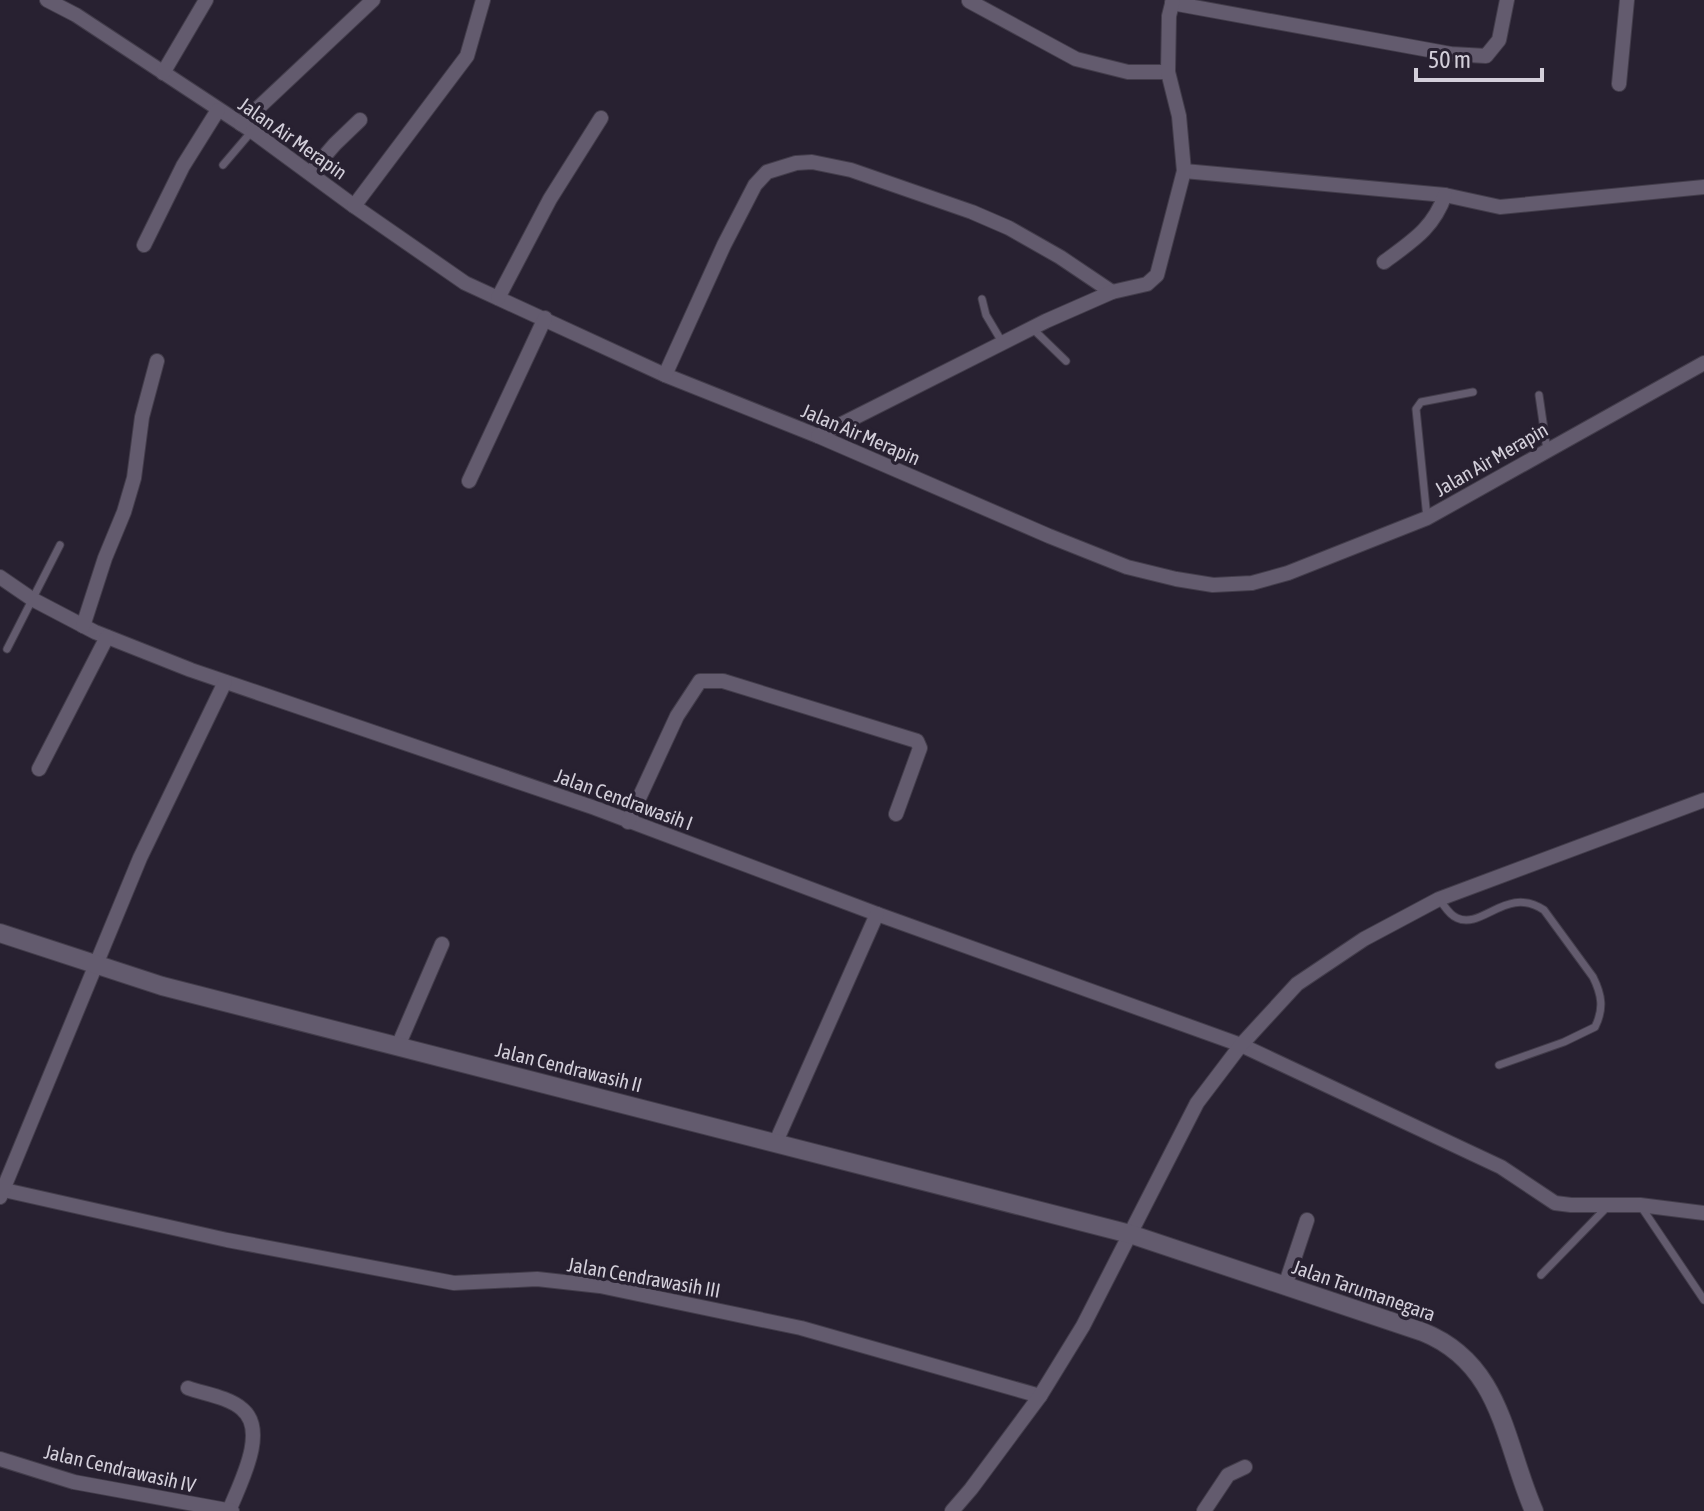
<svg xmlns="http://www.w3.org/2000/svg" width="1704" height="1511" font-family="'Asap Condensed',sans-serif">
  <style>
    .lines { fill: none; stroke-linecap: round; stroke-linejoin: round }
    .service-casing { stroke: #433d4b; stroke-width: 9 }
    .minor-casing { stroke: #433d4b; stroke-width: 16 }
    .tertiary-casing { stroke: #433d4b; stroke-width: 20 }
    .service { stroke: #635b6e; stroke-width: 7 }
    .minor { stroke: #635b6e; stroke-width: 14 }
    .tertiary { stroke: #635b6e; stroke-width: 18 }
    .labels { text-anchor: middle; dominant-baseline: central; stroke-width: 7; stroke-linejoin: round; paint-order: stroke }
    .street-label { font-size: 20px; fill: #d3cfda; stroke: #282131 }
  </style>
  <rect width="100%" height="100%" fill="#282131"/>
  <g class="lines">
    <!-- service casing -->
    <g class="service-casing">
      <g id="service">
        <polyline points="223,165 252,131"/>
        <polyline points="982,299 986,315 1002,342"/>
        <polyline points="1033,329 1066,361"/>
        <polyline points="1539,395 1547,450"/>
        <polyline points="1427,518 1416,409 1421,402 1473,392"/>
        <polyline points="7,649 60,545"/>
        <path d="M1439 899C1444 905 1449 915 1457 918 1482 930 1507 885 1544 910L1593 977C1602 995 1604 1009 1595 1027L1564 1042 1499 1065"/>
        <polyline points="1640,1205 1704,1300"/>
        <polyline points="1541,1275 1608,1206"/>
      </g>
    </g>
    <!-- minor casing -->
    <g class="minor-casing">
      <g id="minor">
        <polyline points="47,0 76,15 252,131 354,206 465,283 665,375 818,436 1049,536 1127,567 1176,579 1213,585 1252,583 1288,573 1427,518 1704,363"/>
        <polyline points="969,1 1076,59 1128,72 1168,72"/>
        <polyline points="1172,3 1451,54 1486,56 1499,40 1507,0"/>
        <polyline points="163,73 206,0"/>
        <polyline points="1619,84 1627,0"/>
        <polyline points="241,124 373,0"/>
        <polyline points="1184,171 1445,195 1500,207 1704,187"/>
        <polyline points="310,173 335,144 360,120"/>
        <polyline points="354,206 467,56 483,0"/>
        <polyline points="144,245 183,166 218,110"/>
        <path d="M1384 262C1412 241 1433 229 1445 195"/>
        <polyline points="498,298 550,199 601,118"/>
        <polyline points="665,375 724,245 755,185 767,172 796,163 812,162 851,170 972,212 1009,228 1060,257 1112,292"/>
        <polyline points="818,436 1046,321 1112,292 1147,284 1157,275 1184,171 1179,116 1168,72 1169,16 1173,0"/>
        <polyline points="469,481 545,318"/>
        <polyline points="0,577 32,599 95,632 191,670 595,808 877,914 1241,1045 1501,1167 1555,1203 1571,1205 1640,1205 1704,1213"/>
        <polyline points="83,626 105,558 124,512 134,478 142,417 157,361"/>
        <polyline points="39,769 107,637"/>
        <polyline points="628,822 677,716 700,681 723,681 917,741 920,748 896,814"/>
        <polyline points="398,1046 442,944"/>
        <polyline points="775,1144 877,914"/>
        <polyline points="0,1189 227,1240 454,1283 537,1279 600,1286 801,1328 1040,1396"/>
        <polyline points="0,1197 140,858 225,682"/>
        <polyline points="1285,1286 1307,1220"/>
        <path d="M188 1388C205 1394 228 1397 242 1409 269 1431 239 1485 229 1511"/>
        <polyline points="0,1459 74,1482 232,1511"/>
        <polyline points="952,1511 971,1489 1040,1396 1083,1326 1197,1103 1241,1045 1297,984 1364,939 1439,899 1704,800"/>
        <polyline points="1204,1511 1228,1475 1245,1467"/>
      </g>
    </g>
    <!-- tertiary casing -->
    <g class="tertiary-casing">
      <path id="tertiary" d="M0 933 162 986 1130 1234 1423 1332C1502 1364 1504 1442 1534 1511"/>
    </g>
    <!-- service -->
    <use href="#service" class="service"/>
    <!-- minor -->
    <use href="#minor" class="minor"/>
    <!-- tertiary -->
    <use href="#tertiary" class="tertiary"/>
  </g>
  <g class="labels">
    <!-- street labels -->
    <g class="street-label">
      <text transform="translate(293 138) rotate(35)">Jalan Air Merapin</text>
      <text transform="translate(861 434) rotate(23)">Jalan Air Merapin</text>
      <text transform="translate(1491 459) rotate(-30)">Jalan Air Merapin</text>
      <text transform="translate(624 799) rotate(20)">Jalan Cendrawasih I</text>
      <text transform="translate(569 1067) rotate(14)">Jalan Cendrawasih II</text>
      <text transform="translate(644 1277) rotate(10)">Jalan Cendrawasih III</text>
      <text transform="translate(1364 1290) rotate(19)">Jalan Tarumanegara</text>
      <text transform="translate(120 1468) rotate(13)">Jalan Cendrawasih IV</text>
    </g>
  </g>
  <!-- scale -->
  <path d="M1416 68v12h126v-12" fill="none" stroke="#d3cfda" stroke-width="4"/>
  <text x="1428" y="68" font-size="24" fill="#d3cfda" stroke="#282131" stroke-width="6" paint-order="stroke">50 m</text>
</svg>
